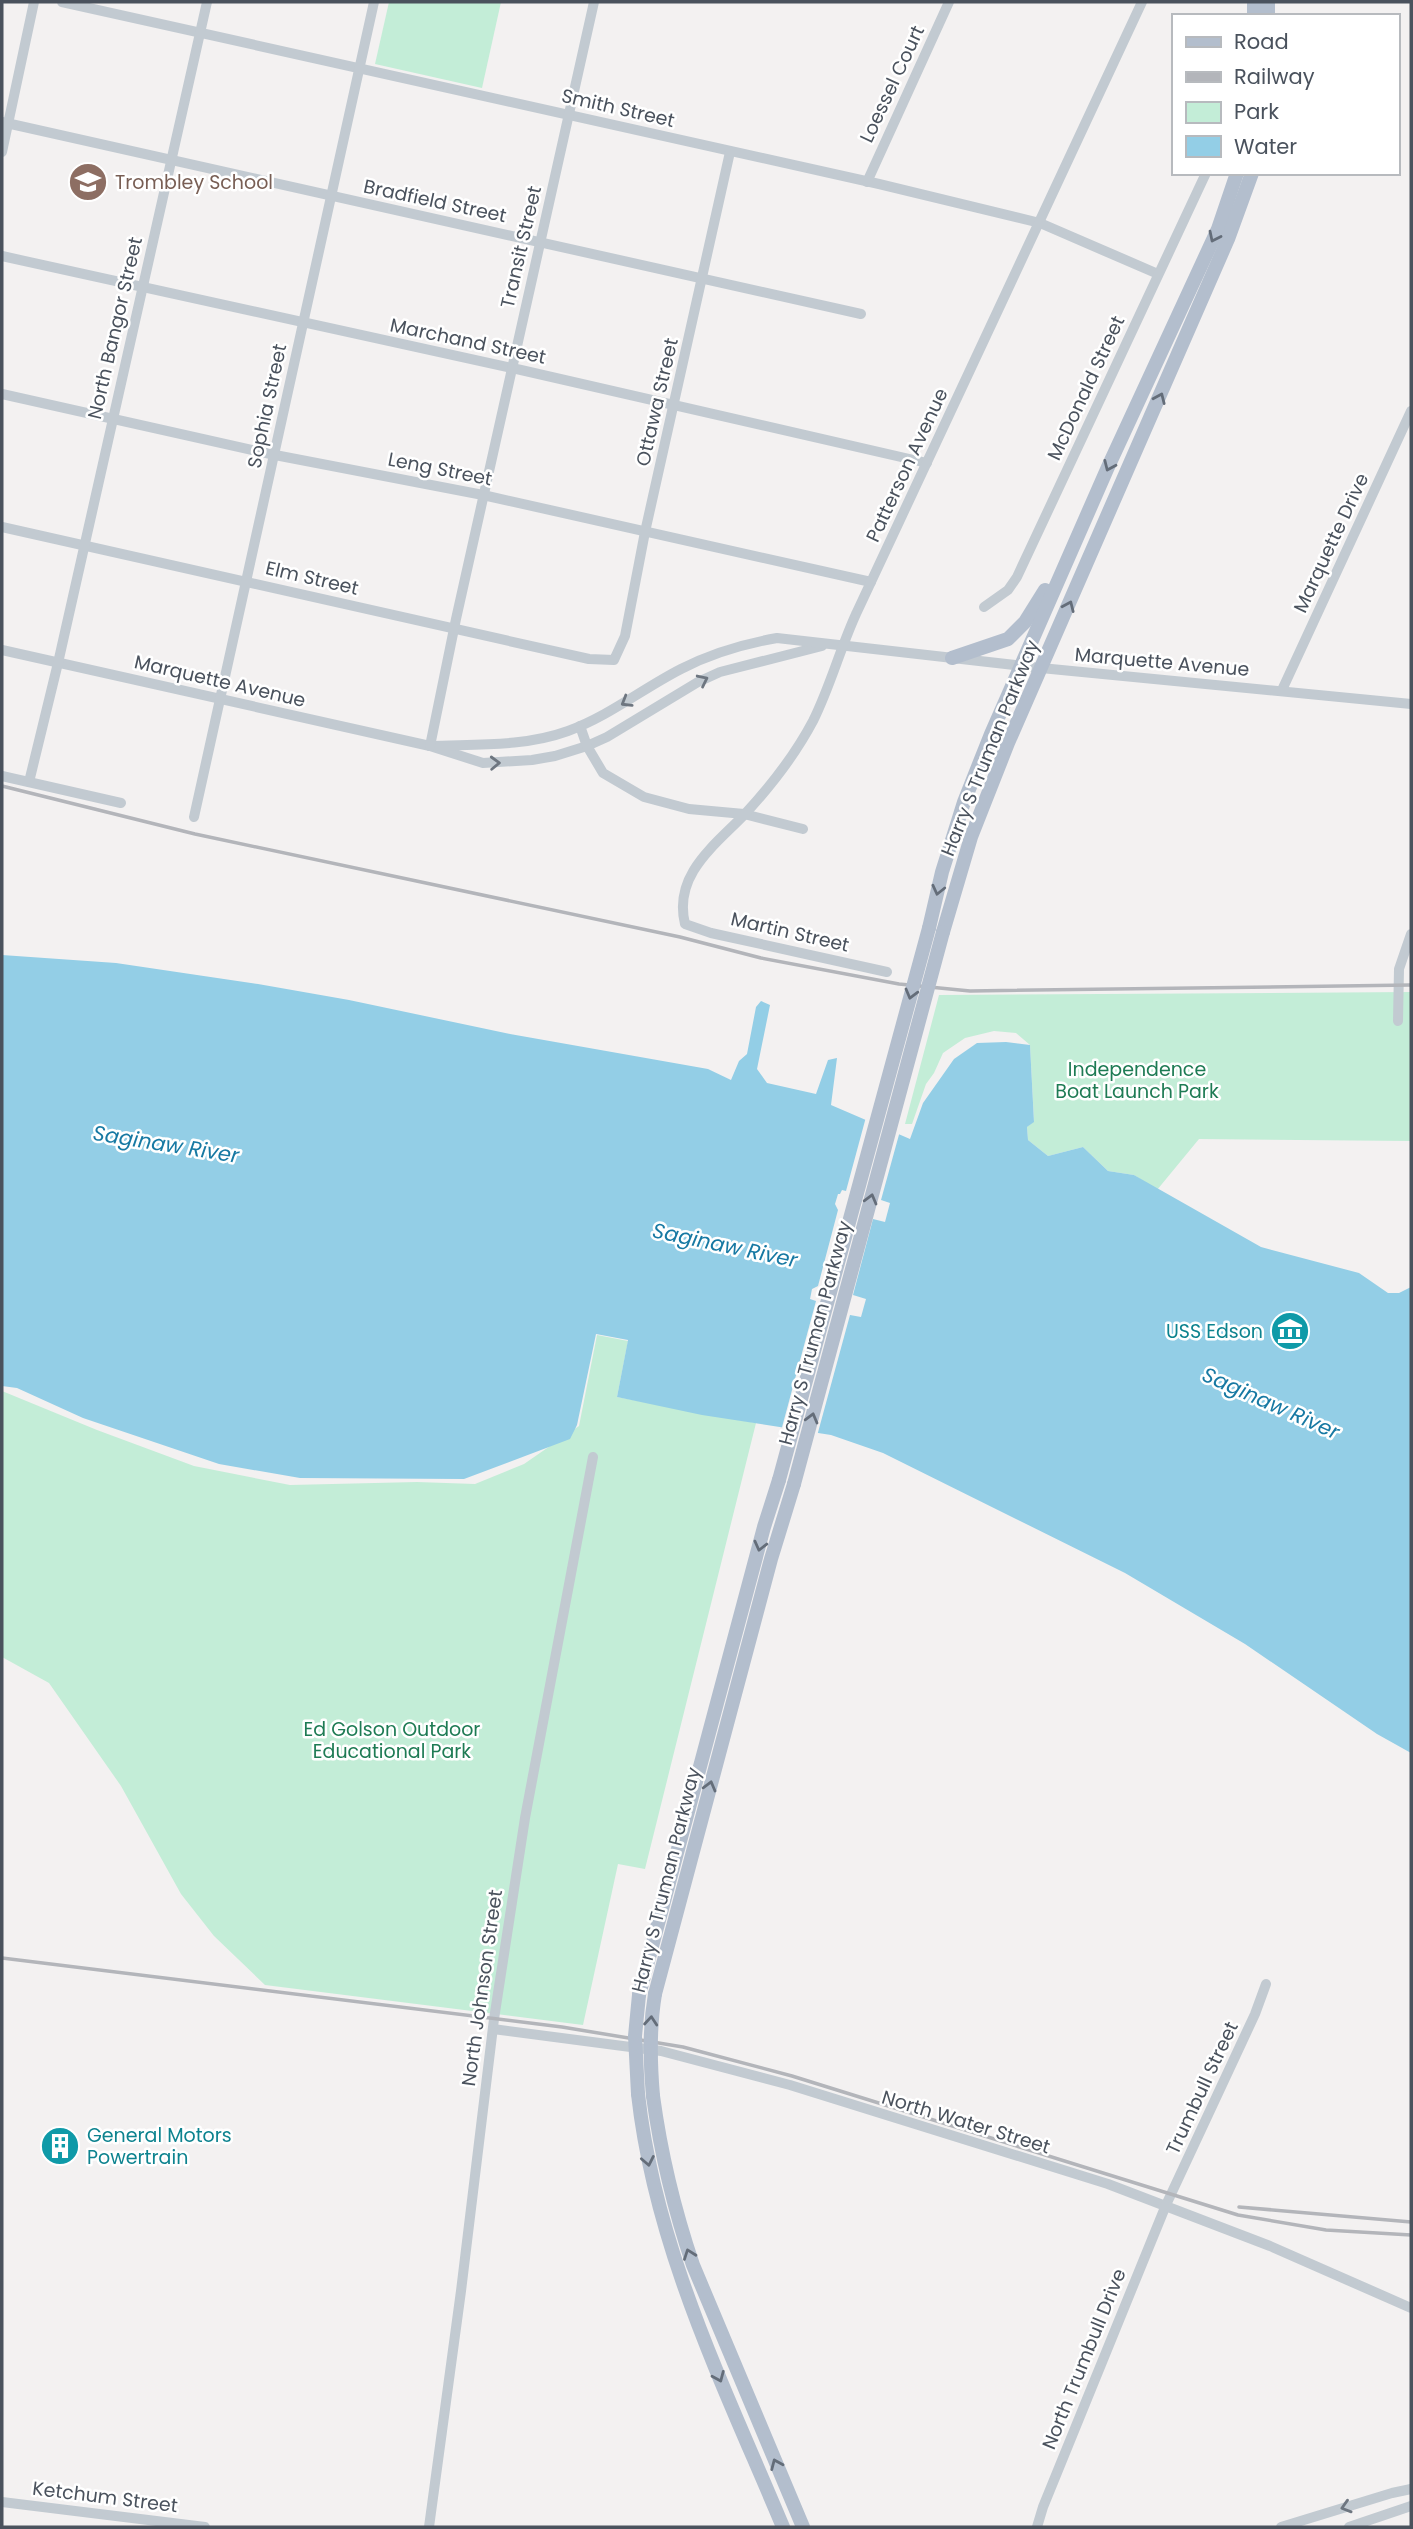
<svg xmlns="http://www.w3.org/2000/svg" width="1413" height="2529" font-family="Poppins,sans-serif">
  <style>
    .green { fill: #c3edd7 }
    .water { fill: #93cee6 }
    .pier { fill: #f3f1f1 }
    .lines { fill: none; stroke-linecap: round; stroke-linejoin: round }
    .minor { stroke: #c2cad1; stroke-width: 10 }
    .major { stroke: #b3becd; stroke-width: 14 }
    .rail { stroke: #b3b5ba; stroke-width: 3.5 }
    .major-bridge { stroke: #b3becd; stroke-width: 14 }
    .oneway { stroke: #646d79 }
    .oneway2 { stroke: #6e7680 }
    .labels { text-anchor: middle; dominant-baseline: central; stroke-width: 5; stroke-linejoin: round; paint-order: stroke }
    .street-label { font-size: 19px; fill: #4a525d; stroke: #fff }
    .education-label { font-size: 19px; fill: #785e54; stroke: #fff; text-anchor: start }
    .park-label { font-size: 19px; fill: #1e7b54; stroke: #fff }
    .culture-label { font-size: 19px; fill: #0d838f; stroke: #fff; text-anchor: end }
    .water-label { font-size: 21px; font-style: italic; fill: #1779a3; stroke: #fff }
  </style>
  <rect width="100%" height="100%" fill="#f3f1f1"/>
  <!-- green -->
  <g class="green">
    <polygon points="389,2 501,2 482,88 375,64"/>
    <polygon points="1411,992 1411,1141 1199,1139 1157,1190 1134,1175 1108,1171 1083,1147 1048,1156 1028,1140 1027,1127 1034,1121 1030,1045 1016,1033 994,1031 965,1038 943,1053 934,1073 926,1084 912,1124 905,1124 939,995"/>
    <polygon points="597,1335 628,1341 617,1397 756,1423 645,1869 618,1864 583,2025 265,1985 214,1936 181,1894 121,1786 49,1683 2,1657 2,1391 97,1430 194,1466 290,1485 417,1482 475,1484 524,1464 579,1426"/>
  </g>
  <!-- water -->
  <polygon class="water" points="2,955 116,963 258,984 349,1000 510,1034 708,1069 731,1080 739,1061 747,1054 756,1007 761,1001 770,1005 757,1069 767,1083 816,1094 828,1060 837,1058 831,1105 910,1139 923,1103 954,1059 977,1043 1006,1042 1030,1045 1034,1122 1027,1127 1028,1140 1048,1156 1083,1147 1108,1171 1134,1175 1261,1247 1359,1273 1388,1293 1399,1293 1411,1287 1411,1753 1377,1734 1245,1644 1125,1573 883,1453 831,1435 702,1415 617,1397 628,1340 596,1334 577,1425 570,1439 464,1479 300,1478 219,1464 83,1418 17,1388 2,1386"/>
  <!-- pier -->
  <polygon class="pier" points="866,1117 900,1131 881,1200 890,1203 885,1222 873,1219 853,1295 866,1299 861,1317 850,1315 817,1436 781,1431 816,1301 810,1299 812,1289 818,1286 838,1210 835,1204 838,1194 840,1194 842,1190 846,1191"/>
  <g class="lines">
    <!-- minor -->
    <g class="minor">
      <polyline points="62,2 879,184 1040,223 1158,274"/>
      <polyline points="2,122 861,314"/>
      <polyline points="2,152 34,2"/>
      <polyline points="867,182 949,2"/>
      <polyline points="2,256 521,370 927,463"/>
      <polyline points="2,394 275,455 483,495 871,582"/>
      <polyline points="2,527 589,659 614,660 625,636 645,532 730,152"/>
      <polyline points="984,607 1008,590 1017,577 1206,173"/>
      <polyline points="2,650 430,746 483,763 532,760 555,756 587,746 607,737 698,682 720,672 822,646"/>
      <polyline points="1282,690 1411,411"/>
      <polyline points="580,726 587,746 603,773 644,797 689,809 744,814 803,829"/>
      <path d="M430 746C476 744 524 747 568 731 609 716 642 689 681 669 712 653 743 644 777 638L1041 668 1411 704"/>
      <polyline points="430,746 456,619 594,2"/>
      <polyline points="2,776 121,803"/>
      <polyline points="29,782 58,663 207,2"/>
      <polyline points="194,817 374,2"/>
      <path d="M887 972 711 933 685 924C673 875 714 846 744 815 770 787 795 755 813 721 830 687 840 649 856 614 952 410 1048 206 1142 2"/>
      <polyline points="1398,1021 1399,969 1411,934"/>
      <polyline points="493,2029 661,2051 790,2085 1108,2184 1270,2246 1411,2308"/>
      <polyline points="2,2502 205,2527"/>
      <polyline points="429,2527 461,2291 494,2019 525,1818 593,1457"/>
      <polyline points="1037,2527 1043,2507 1166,2205 1255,2014 1266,1984"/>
      <polyline points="1281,2527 1392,2493 1411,2489"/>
      <polyline points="1349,2527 1411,2506"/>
    </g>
    <!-- major -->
    <g class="major">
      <polyline points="1254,2 1254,16"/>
      <polyline points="1268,2 1268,16"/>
      <polyline points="952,658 1008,639 1025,622 1045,590"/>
      <polyline points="929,928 942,872 964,802 991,734 1108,467 1218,229 1237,173"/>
      <polyline points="943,932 971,837 1008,743 1228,239 1252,173"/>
      <polyline points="655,1994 771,1559 794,1484"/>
      <polyline points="639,1995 764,1527 779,1480"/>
      <path d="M638 2094C655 2248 724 2386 783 2527"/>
      <path d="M653 2096C661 2155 674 2209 693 2265L803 2527"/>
    </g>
    <!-- rail -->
    <g class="rail">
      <polyline points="2,786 195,834 680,937 761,958 899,984 970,991 1411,985"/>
      <polyline points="2,1958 562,2027 683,2047 792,2076 1238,2215 1326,2230 1411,2235"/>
      <polyline points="1239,2207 1411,2222"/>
    </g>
    <!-- major-bridge -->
    <g class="major-bridge">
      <polyline points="779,1480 929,928"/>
      <polyline points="794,1484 943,932"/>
      <polyline points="638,2094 635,2036 639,1995"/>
      <path d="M653 2096C650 2061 649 2029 655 1994"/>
    </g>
  </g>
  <!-- one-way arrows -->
  <defs><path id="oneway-chevron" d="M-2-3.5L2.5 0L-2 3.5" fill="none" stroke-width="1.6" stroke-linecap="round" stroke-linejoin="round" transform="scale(1.75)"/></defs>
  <g class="oneway">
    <use href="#oneway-chevron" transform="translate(1214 237) rotate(116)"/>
    <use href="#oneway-chevron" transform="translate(1160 398) rotate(-66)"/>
    <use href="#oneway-chevron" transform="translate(1109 466) rotate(114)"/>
    <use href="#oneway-chevron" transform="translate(1069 606) rotate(-66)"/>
    <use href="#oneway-chevron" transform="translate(938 890) rotate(103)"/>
    <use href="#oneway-chevron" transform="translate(911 994) rotate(105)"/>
    <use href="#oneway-chevron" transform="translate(871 1199) rotate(-75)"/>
    <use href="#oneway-chevron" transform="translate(812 1418) rotate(-75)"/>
    <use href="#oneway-chevron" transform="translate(760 1546) rotate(104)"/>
    <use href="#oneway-chevron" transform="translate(710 1786) rotate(-75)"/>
    <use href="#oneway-chevron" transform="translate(651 2021) rotate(-85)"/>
    <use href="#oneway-chevron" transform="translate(648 2161) rotate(79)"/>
    <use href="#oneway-chevron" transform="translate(689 2254) rotate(-110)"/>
    <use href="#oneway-chevron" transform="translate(719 2377) rotate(67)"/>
    <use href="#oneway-chevron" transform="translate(776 2464) rotate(-113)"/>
  </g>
  <g class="oneway2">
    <use href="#oneway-chevron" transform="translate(703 680) rotate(-26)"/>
    <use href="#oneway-chevron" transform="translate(626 702) rotate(149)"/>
    <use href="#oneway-chevron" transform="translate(495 763) rotate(-2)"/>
    <use href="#oneway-chevron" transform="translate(1346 2507) rotate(163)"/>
  </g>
  <!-- icons -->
  <defs>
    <g id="school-disc" transform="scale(2.0125)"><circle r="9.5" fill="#8d6e63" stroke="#fff"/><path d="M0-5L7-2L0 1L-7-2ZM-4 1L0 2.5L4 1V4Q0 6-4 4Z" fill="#fff"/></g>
    <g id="museum-disc" transform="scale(2.0125)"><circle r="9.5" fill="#0f9aa8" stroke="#fff"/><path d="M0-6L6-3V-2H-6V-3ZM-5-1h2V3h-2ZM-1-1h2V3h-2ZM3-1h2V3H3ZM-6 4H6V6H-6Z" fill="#fff"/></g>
    <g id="building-disc" transform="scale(2.0125)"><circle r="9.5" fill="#0f9aa8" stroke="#fff"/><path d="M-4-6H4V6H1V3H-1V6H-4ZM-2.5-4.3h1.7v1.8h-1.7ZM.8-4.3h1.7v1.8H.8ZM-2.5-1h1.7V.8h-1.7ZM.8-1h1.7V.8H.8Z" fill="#fff"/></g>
  </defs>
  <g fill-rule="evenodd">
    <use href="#school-disc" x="88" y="182"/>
    <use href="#museum-disc" x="1290" y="1331"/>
    <use href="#building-disc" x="60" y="2146"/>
  </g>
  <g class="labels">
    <!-- street labels -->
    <g class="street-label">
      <text transform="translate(892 84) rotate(-65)">Loessel Court</text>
      <text transform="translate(618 108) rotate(13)">Smith Street</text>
      <text transform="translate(435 201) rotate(12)">Bradfield Street</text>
      <text transform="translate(521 247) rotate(-77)">Transit Street</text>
      <text transform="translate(115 328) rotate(-77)">North Bangor Street</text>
      <text transform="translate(468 341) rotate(12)">Marchand Street</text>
      <text transform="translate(1086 388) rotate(-65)">McDonald Street</text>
      <text transform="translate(657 402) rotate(-77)">Ottawa Street</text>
      <text transform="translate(267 406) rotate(-78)">Sophia Street</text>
      <text transform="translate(907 465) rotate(-65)">Patterson Avenue</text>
      <text transform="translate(440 469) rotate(11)">Leng Street</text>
      <text transform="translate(1331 543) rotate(-65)">Marquette Drive</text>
      <text transform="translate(312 578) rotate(13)">Elm Street</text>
      <text transform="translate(1162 662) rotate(5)">Marquette Avenue</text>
      <text transform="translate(220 681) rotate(13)">Marquette Avenue</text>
      <text transform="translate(990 748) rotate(-68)">Harry S Truman Parkway</text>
      <text transform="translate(790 932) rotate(13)">Martin Street</text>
      <text transform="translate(815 1333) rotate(-75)">Harry S Truman Parkway</text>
      <text transform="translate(666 1880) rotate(-76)">Harry S Truman Parkway</text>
      <text transform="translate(482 1988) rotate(-82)">North Johnson Street</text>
      <text transform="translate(1202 2088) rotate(-65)">Trumbull Street</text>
      <text transform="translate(966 2122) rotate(17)">North Water Street</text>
      <text transform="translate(1084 2359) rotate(-68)">North Trumbull Drive</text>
      <text transform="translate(105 2497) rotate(7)">Ketchum Street</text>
    </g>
    <!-- education labels -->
    <g class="education-label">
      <text x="115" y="182">Trombley School</text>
    </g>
    <!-- park labels -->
    <g class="park-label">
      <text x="1137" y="1069">Independence<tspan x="1137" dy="22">Boat Launch Park</tspan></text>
      <text x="392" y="1729">Ed Golson Outdoor<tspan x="392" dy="22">Educational Park</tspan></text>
    </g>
    <!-- culture labels -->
    <g class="culture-label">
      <text x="1263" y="1331">USS Edson</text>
      <text x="87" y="2135" text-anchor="start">General Motors<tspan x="87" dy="22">Powertrain</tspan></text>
    </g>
    <!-- water labels -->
    <g class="water-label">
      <text transform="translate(166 1144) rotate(9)">Saginaw River</text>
      <text transform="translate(725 1245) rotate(12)">Saginaw River</text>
      <text transform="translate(1271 1403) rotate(24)">Saginaw River</text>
    </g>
  </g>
  <!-- border -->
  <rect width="1413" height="2529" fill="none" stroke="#4a525d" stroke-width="7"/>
  <!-- legend -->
  <rect x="1172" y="14" width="228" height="161" fill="#ffffff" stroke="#b7babe" stroke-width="2"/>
  <rect x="1186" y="37" width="35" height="10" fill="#b3becd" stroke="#b7babe" stroke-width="2"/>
  <text x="1234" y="49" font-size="21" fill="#4a525d">Road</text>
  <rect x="1186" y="72" width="35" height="10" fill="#b3b5ba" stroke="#b7babe" stroke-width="2"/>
  <text x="1234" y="84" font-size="21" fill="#4a525d">Railway</text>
  <rect x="1186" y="102" width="35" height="21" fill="#c3edd7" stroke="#b7babe" stroke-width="2"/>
  <text x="1234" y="119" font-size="21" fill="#4a525d">Park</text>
  <rect x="1186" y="136" width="35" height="21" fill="#93cee6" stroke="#b7babe" stroke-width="2"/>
  <text x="1234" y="154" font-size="21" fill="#4a525d">Water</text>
</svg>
